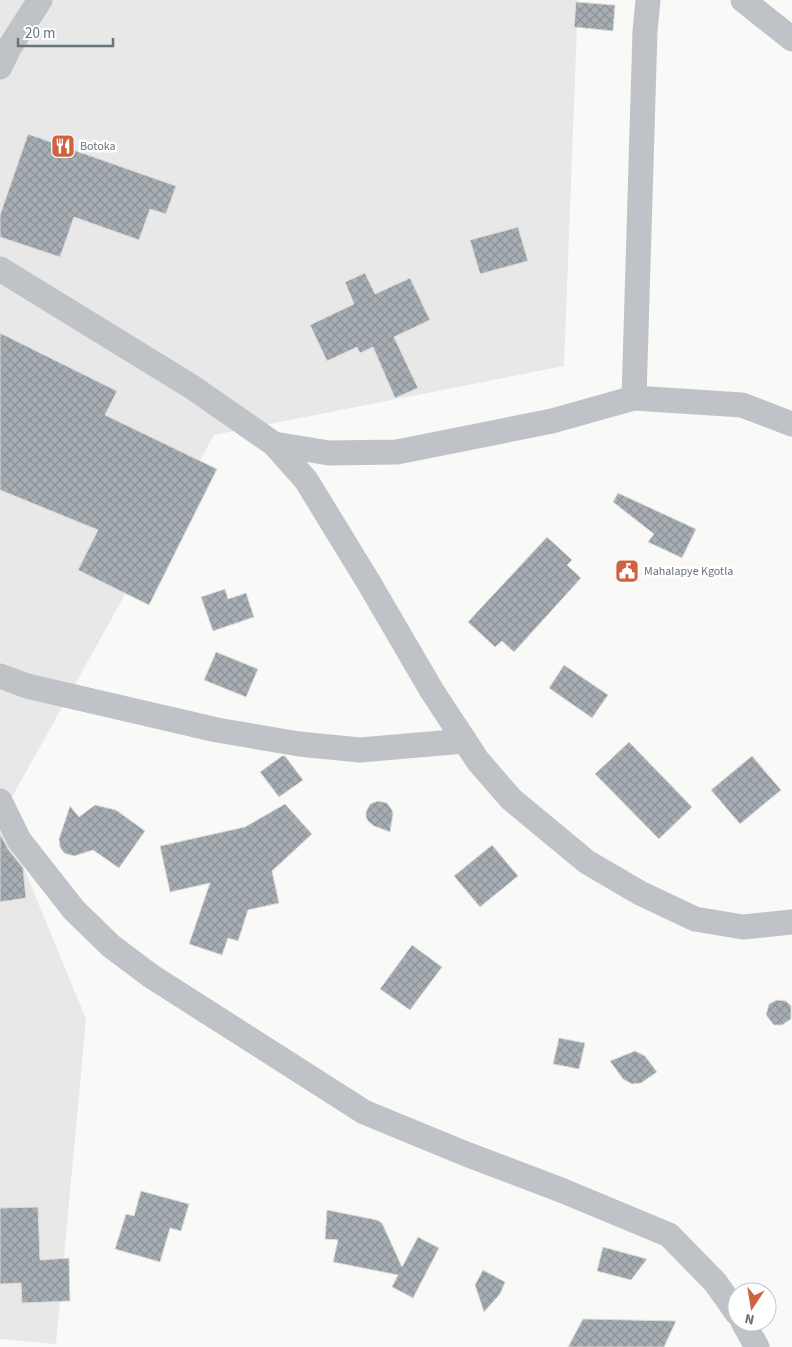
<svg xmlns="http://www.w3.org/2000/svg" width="792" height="1347" font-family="'Source Sans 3',sans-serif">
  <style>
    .built { fill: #e7e8e7 }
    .building { fill: url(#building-cross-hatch); stroke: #dbdbd9 }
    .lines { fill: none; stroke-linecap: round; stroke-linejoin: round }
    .street { stroke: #bfc2c6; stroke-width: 25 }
    .labels { text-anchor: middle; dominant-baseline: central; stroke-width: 5; stroke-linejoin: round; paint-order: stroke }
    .poi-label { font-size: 12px; fill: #67747e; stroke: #fff; text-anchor: start }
  </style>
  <defs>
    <pattern id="building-cross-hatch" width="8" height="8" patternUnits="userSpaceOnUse" patternTransform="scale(1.25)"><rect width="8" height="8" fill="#a7aeb3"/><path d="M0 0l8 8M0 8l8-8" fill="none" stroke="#8c9297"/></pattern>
  </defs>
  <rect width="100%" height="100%" fill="#f9f9f7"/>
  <!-- built -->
  <polygon class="built" points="0,0 578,0 564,366 214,435 2,815 86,1019 56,1344 0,1339"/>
  <!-- building -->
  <g class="building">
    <polygon points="576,2 615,5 613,31 574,27"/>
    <polygon points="28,134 176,186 166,214 150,209 139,240 74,217 60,257 0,237 0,215"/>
    <polygon points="518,227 528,261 480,274 470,240"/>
    <polygon points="365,273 375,294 410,278 430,320 394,337 418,388 395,398 373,347 360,353 357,347 327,361 310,325 354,304 345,282"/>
    <polygon points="0,333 117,391 105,415 217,469 149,605 78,570 98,530 0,490"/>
    <polygon points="618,493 696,529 682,558 648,542 654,534 613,502"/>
    <polygon points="547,537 572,560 567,565 581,578 514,652 502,641 495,647 468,622"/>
    <polygon points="225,589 228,599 246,593 254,617 213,631 201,597"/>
    <polygon points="216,652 258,669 246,697 204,680"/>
    <polygon points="564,665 608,695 592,718 549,688"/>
    <polygon points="629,742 692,807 659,839 595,774"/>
    <polygon points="282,756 285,756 303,780 279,797 260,772"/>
    <polygon points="752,756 781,790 740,824 711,790"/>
    <polygon points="378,801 387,803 392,810 393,814 390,832 374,826 368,821 366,817 366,812 370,804"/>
    <polygon points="285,804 312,834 272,871 279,903 248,910 238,941 228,938 222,955 189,944 210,883 170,892 160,846 245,827"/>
    <polygon points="95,805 116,810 145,831 119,868 93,850 74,856 64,853 60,847 59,839 70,806 79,817"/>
    <polygon points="0,834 8,849 23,868 26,898 0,902"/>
    <polygon points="492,845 518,876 480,907 454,876"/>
    <polygon points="412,945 442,967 410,1010 380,989"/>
    <polygon points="777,1000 786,1001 791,1006 791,1019 782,1025 774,1025 766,1015 769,1004"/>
    <polygon points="559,1038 585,1043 579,1069 553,1064"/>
    <polygon points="635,1051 645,1056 657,1072 641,1083 632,1084 623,1079 610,1061"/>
    <polygon points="141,1191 189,1204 181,1231 170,1228 160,1262 115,1249 126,1214 134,1216"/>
    <polygon points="38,1207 40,1260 69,1258 70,1301 22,1303 21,1283 0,1284 0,1208"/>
    <polygon points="327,1210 377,1220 382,1223 402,1267 418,1237 439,1248 413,1298 392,1287 398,1275 333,1262 338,1240 325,1239"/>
    <polygon points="603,1247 647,1259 631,1280 597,1271"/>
    <polygon points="483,1270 505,1282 500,1294 484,1312 475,1285"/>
    <polygon points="583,1319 676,1321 664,1347 568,1347"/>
  </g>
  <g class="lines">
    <!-- street -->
    <g class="street">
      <polyline points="743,0 792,39"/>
      <polyline points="0,67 9,48 40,0"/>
      <polyline points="0,269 192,387 274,444 306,480 369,583 432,691 478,761 511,799 587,862 640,893 695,919 743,927 792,922"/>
      <polyline points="634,398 645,31 648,0"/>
      <polyline points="274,444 329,453 397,452 552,421 634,398 742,405 792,424"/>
      <polyline points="0,676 27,686 217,730 299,744 360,750 465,741"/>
      <polyline points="0,801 19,840 74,910 111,946 151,976 364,1112 466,1154 561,1190 669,1235 715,1282 737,1313"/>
      <polyline points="743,1322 757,1347"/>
    </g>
  </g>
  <!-- icons -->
  <defs>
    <g id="restaurant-square" transform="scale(1.25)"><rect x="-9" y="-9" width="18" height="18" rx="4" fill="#cf6240" stroke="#fff"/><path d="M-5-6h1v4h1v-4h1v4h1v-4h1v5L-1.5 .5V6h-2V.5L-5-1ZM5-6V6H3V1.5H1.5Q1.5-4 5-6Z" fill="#fff"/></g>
    <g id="civic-square" transform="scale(1.25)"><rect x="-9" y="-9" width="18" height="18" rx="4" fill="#cf6240" stroke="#fff"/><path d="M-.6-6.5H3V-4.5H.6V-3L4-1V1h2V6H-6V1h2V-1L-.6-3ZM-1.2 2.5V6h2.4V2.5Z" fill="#fff"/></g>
  </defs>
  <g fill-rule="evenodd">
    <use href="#restaurant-square" x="63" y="146"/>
    <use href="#civic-square" x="627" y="571"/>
  </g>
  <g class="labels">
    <!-- poi labels -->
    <g class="poi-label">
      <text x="80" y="146">Botoka</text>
      <text x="644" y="571">Mahalapye Kgotla</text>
    </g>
  </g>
  <!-- north arrow -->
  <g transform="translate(752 1307) rotate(192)"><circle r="24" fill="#ffffff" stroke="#c2c7cb"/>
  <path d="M0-4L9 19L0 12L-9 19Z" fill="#cf6240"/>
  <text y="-8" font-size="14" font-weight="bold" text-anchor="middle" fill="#67747e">N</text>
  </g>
  <!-- scale -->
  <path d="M18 38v8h95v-8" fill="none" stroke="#67747e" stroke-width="2.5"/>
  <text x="25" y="38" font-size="15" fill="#67747e" stroke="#ffffff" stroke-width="4" paint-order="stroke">20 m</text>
</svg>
